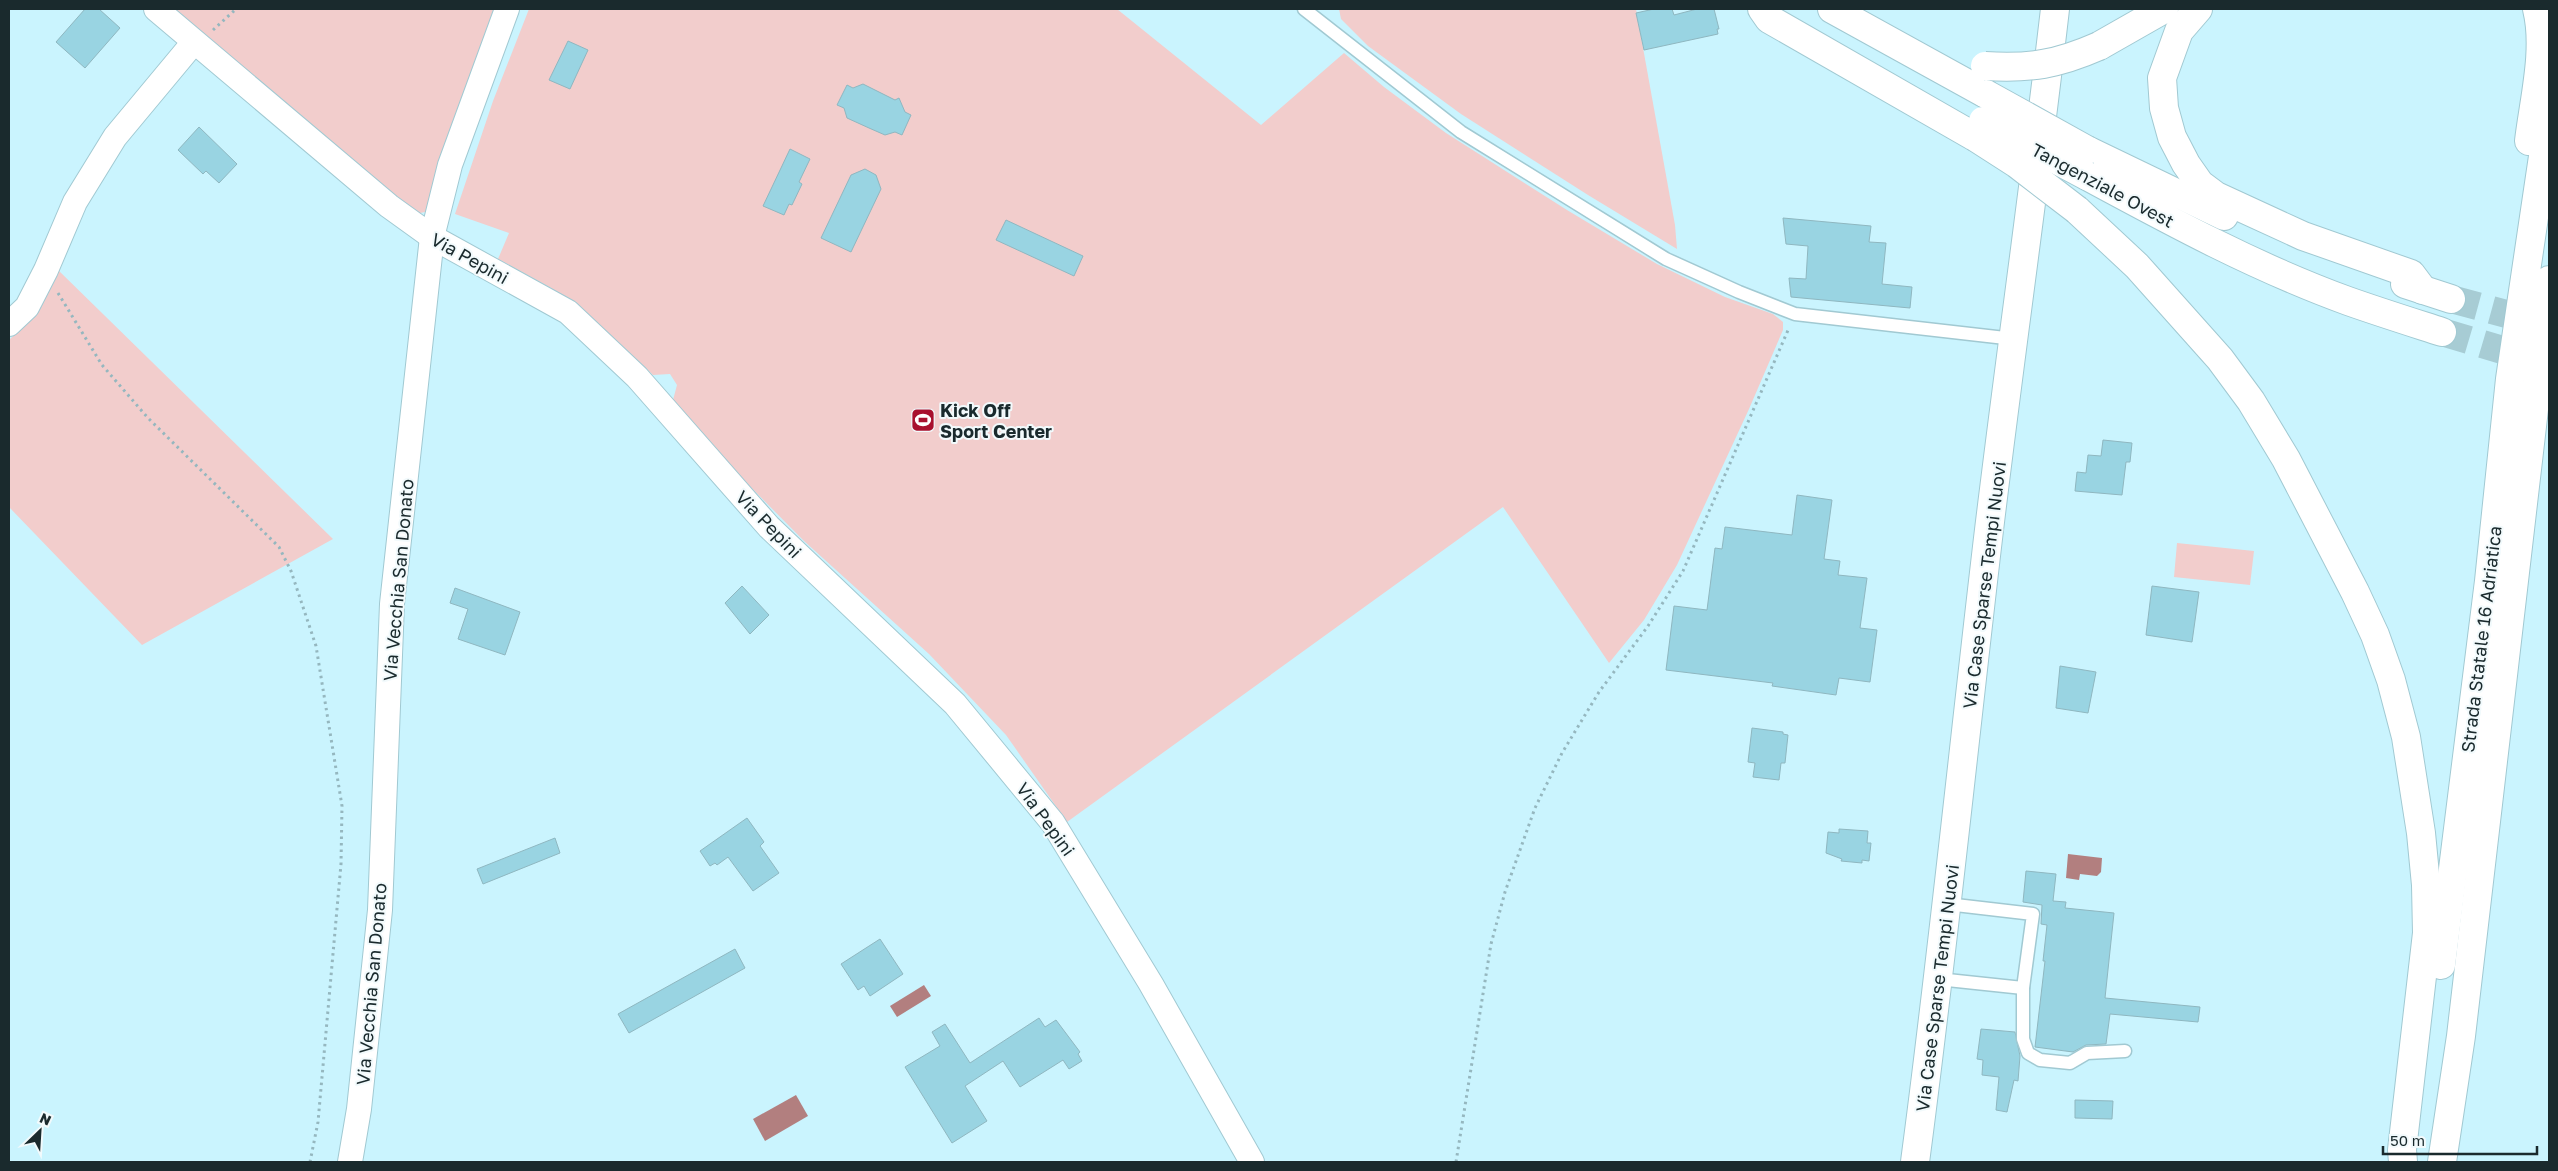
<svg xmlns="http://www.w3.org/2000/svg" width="2558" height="1171" font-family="'Golos Text',sans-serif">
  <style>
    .green { fill: #f2cdcc }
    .water { fill: #b27f7f }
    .building { fill: #99d4e2; stroke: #8fb7c0 }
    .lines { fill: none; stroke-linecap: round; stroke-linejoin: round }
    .trunk-tunnel { stroke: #a7ccd4; stroke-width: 28; stroke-dasharray: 28 14; stroke-linecap: butt }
    .service-casing { stroke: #a1c9d2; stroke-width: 15 }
    .minor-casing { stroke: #a1c9d2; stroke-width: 26 }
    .tertiary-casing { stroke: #a1c9d2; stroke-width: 30 }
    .trunk-casing { stroke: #a1c9d2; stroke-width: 30 }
    .path { stroke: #95b7bf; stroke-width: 3; stroke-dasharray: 2.5 4; stroke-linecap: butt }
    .service { stroke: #fff; stroke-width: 12 }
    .minor { stroke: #fff; stroke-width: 24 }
    .tertiary { stroke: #fff; stroke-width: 28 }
    .trunk { stroke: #fff; stroke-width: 28 }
    .trunk-bridge-casing { stroke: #a1c9d2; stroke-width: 30; stroke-linecap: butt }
    .trunk-bridge { stroke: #fff; stroke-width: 28 }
    .labels { text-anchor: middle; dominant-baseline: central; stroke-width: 4; stroke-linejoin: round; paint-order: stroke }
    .street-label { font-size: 18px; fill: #1a2a2d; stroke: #f2fafc }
    .poi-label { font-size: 18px; font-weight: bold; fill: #1a2a2d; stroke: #f2fafc; text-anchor: start }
  </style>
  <rect width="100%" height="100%" fill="#caf4fe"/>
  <!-- green -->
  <g class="green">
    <polygon points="171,9 500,9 430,211 415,214"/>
    <polygon points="529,9 1117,9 1261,125 1344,53 1384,87 1446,133 1567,210 1657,264 1725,297 1773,314 1783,322 1783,330 1749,409 1677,565 1644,620 1609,663 1503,507 1067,822 1006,735 929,654 804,541 705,441 673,400 677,385 670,374 653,375 604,329 551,288 498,259 509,233 455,214 493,101"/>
    <polygon points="1339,9 1636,9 1675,225 1677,249 1588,195 1461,114 1368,46 1341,19"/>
    <polygon points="56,268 333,539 142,645 9,507 9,340 36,314"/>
    <polygon points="2177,543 2254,551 2250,585 2174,577"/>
  </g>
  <!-- water -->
  <g class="water">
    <polygon points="2068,854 2102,858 2101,872 2097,876 2080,874 2079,880 2066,878"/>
    <polygon points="924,985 931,996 897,1017 890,1006"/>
    <polygon points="796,1095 808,1116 765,1141 753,1119"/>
  </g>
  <!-- building -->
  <g class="building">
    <polygon points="85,9 99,9 120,28 85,68 56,42"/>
    <polygon points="1654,9 1672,9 1674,15 1697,9 1714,9 1719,29 1717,29 1718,34 1644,50 1636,13"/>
    <polygon points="568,41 588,50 570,89 549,80"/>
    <polygon points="863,84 895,100 899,98 905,112 911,115 902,135 895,132 885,135 869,128 847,118 844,108 837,105 847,85 853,88"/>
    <polygon points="199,127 237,164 219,183 206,171 203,174 178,150"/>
    <polygon points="790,149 810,159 799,182 802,184 792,205 789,204 784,215 763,206"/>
    <polygon points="865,169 876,175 881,189 851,252 821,238 851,175"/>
    <polygon points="1783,218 1871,226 1869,242 1886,243 1882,284 1912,287 1910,308 1791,297 1789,278 1806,279 1808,246 1786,244"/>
    <polygon points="1006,220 1083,256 1074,276 996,240"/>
    <polygon points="2103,440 2132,443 2130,462 2126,462 2122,495 2075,491 2077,472 2086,473 2088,455 2101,456"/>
    <polygon points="1797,495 1832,500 1824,559 1840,561 1838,575 1867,578 1860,628 1877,630 1870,682 1839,678 1836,695 1772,686 1773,683 1666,670 1674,606 1707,610 1715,548 1722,549 1725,527 1792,535"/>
    <polygon points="742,586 769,615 750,634 725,603"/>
    <polygon points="2152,586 2199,592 2192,642 2146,635"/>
    <polygon points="455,588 520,612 505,655 458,639 468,609 450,603"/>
    <polygon points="2060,666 2096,672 2088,713 2056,708"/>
    <polygon points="1752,728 1783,732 1783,734 1788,735 1785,763 1781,763 1779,780 1753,777 1755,763 1748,762"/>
    <polygon points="747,818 764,842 760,846 779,873 753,891 728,857 717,865 715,863 710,866 700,851"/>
    <polygon points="1839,829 1868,831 1867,843 1871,843 1869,861 1862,860 1862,863 1841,861 1842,859 1826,853 1828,832 1839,833"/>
    <polygon points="555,838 560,853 483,884 477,869"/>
    <polygon points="2026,871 2056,874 2053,901 2066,902 2065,908 2114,913 2105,998 2200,1007 2198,1022 2110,1014 2106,1044 2086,1045 2073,1052 2035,1047 2045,961 2043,961 2047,925 2041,924 2042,905 2023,902"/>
    <polygon points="880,939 903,974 870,996 864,986 858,990 841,964"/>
    <polygon points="735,949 745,968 629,1033 618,1014"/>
    <polygon points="1039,1018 1045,1027 1056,1020 1080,1052 1078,1054 1082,1061 1069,1069 1063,1060 1020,1087 1003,1061 965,1086 987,1121 952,1143 905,1067 940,1046 932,1032 945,1024 970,1063"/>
    <polygon points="1981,1029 2015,1032 2020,1056 2018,1081 2014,1080 2007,1112 1996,1110 1999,1077 1982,1075 1983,1060 1977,1059"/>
    <polygon points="2075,1100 2113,1101 2112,1119 2075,1118"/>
  </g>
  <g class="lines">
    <!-- trunk-tunnel -->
    <g class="trunk-tunnel">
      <polyline points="2451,299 2543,324"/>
      <polyline points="2442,332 2536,360"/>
    </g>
    <!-- service casing -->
    <g class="service-casing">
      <g id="service">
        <polyline points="1304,9 1461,132 1666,259 1739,292 1795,314 2014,339"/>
        <polyline points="1947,904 2033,914 2023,988 2023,1039 2028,1053 2040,1060 2070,1063 2087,1053 2125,1051"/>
        <polyline points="1938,979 2023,988"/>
      </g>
    </g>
    <!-- minor casing -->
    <g class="minor-casing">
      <g id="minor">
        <polyline points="156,9 389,206 432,237 568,312 637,377 769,527 955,704 1053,823 1151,984 1252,1162"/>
        <polyline points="9,324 27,307 46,270 75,202 115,137 194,42"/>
        <polyline points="350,1162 359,1109 380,910 392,604 432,237 450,165 507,9"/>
      </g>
    </g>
    <!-- tertiary casing -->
    <g class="tertiary-casing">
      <path id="tertiary" d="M1915 1162C1943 952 1964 741 1989 530 2010 356 2035 183 2055 9"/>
    </g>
    <!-- trunk casing -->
    <g class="trunk-casing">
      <g id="trunk">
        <polyline points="1762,9 1769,19 1975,137"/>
        <polyline points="1832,9 1986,94"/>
        <polyline points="2198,9 2179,31 2162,78 2164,108 2172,137 2186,164 2200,184 2216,196 2303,236 2411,274 2423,290"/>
        <polyline points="2099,46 2164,9"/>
        <path d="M2529 141C2534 99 2547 50 2537 9"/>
        <polyline points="2087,150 2224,216"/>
        <path d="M2087 176C2172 222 2257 268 2348 301 2379 312 2411 322 2442 332"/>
        <polyline points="2077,210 2137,266 2220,359 2251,401 2286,459 2355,592 2375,635 2391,680 2406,737 2421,833 2426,885 2427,933 2402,1150 2403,1162"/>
        <polyline points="2405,284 2451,299"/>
        <polyline points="2441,965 2489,581 2510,379 2549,116"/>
        <polyline points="2442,1162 2461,1036 2549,280"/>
      </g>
    </g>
    <!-- path -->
    <g class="path">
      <polyline points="213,30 236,9"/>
      <polyline points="58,293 102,365 148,418 279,547 291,571 316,646 342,806 341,864 318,1122 310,1162"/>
      <polyline points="1456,1162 1491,944 1505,892 1535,808 1562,753 1599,692 1648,626 1683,571 1789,328"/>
    </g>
    <!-- service -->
    <use href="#service" class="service"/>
    <!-- minor -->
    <use href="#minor" class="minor"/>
    <!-- tertiary -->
    <use href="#tertiary" class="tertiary"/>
    <!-- trunk -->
    <use href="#trunk" class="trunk"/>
    <!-- trunk-bridge casing -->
    <g class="trunk-bridge-casing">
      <g id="trunk-bridge">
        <path d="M1985 66C2030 69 2058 64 2099 46"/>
        <polyline points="1986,94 2087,150"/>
        <polyline points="1983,121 2087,176"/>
        <polyline points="1975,137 2017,164 2077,210"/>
      </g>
    </g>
    <!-- trunk-bridge -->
    <use href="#trunk-bridge" class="trunk-bridge"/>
  </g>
  <!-- icons -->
  <defs>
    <g id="stadium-square" transform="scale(1.25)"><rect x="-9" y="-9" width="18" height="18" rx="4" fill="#a8102e" stroke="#f2fafc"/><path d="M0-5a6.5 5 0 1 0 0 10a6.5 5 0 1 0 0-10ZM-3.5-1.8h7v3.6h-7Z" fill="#fff"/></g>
  </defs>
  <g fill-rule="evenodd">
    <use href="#stadium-square" x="923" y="420"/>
  </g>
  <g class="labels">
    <!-- street labels -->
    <g class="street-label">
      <text transform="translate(2103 185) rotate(28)">Tangenziale Ovest</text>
      <text transform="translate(470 258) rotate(29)">Via Pepini</text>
      <text transform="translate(769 524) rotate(46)">Via Pepini</text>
      <text transform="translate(398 580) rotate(-85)">Via Vecchia San Donato</text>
      <text transform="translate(1984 585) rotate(-83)">Via Case Sparse Tempi Nuovi</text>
      <text transform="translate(2481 639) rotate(-83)">Strada Statale 16 Adriatica</text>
      <text transform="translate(1046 819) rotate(54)">Via Pepini</text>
      <text transform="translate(371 984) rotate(-85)">Via Vecchia San Donato</text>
      <text transform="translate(1937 988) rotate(-83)">Via Case Sparse Tempi Nuovi</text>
    </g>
    <!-- poi labels -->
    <g class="poi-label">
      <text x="940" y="410">Kick Off<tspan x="940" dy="21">Sport Center</tspan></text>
    </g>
  </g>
  <!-- border -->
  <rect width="2558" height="1171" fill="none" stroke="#1a2a2d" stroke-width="20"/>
  <!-- north arrow -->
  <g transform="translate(40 1131) rotate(25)" stroke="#f2fafc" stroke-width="4" paint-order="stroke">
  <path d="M0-4L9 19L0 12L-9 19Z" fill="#1a2a2d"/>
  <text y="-8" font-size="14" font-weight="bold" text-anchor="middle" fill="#1a2a2d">N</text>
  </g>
  <!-- scale -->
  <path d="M2383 1146v8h154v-8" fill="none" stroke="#1a2a2d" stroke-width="2.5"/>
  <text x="2390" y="1146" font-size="15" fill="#1a2a2d" stroke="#f2fafc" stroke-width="4" paint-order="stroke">50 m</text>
</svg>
